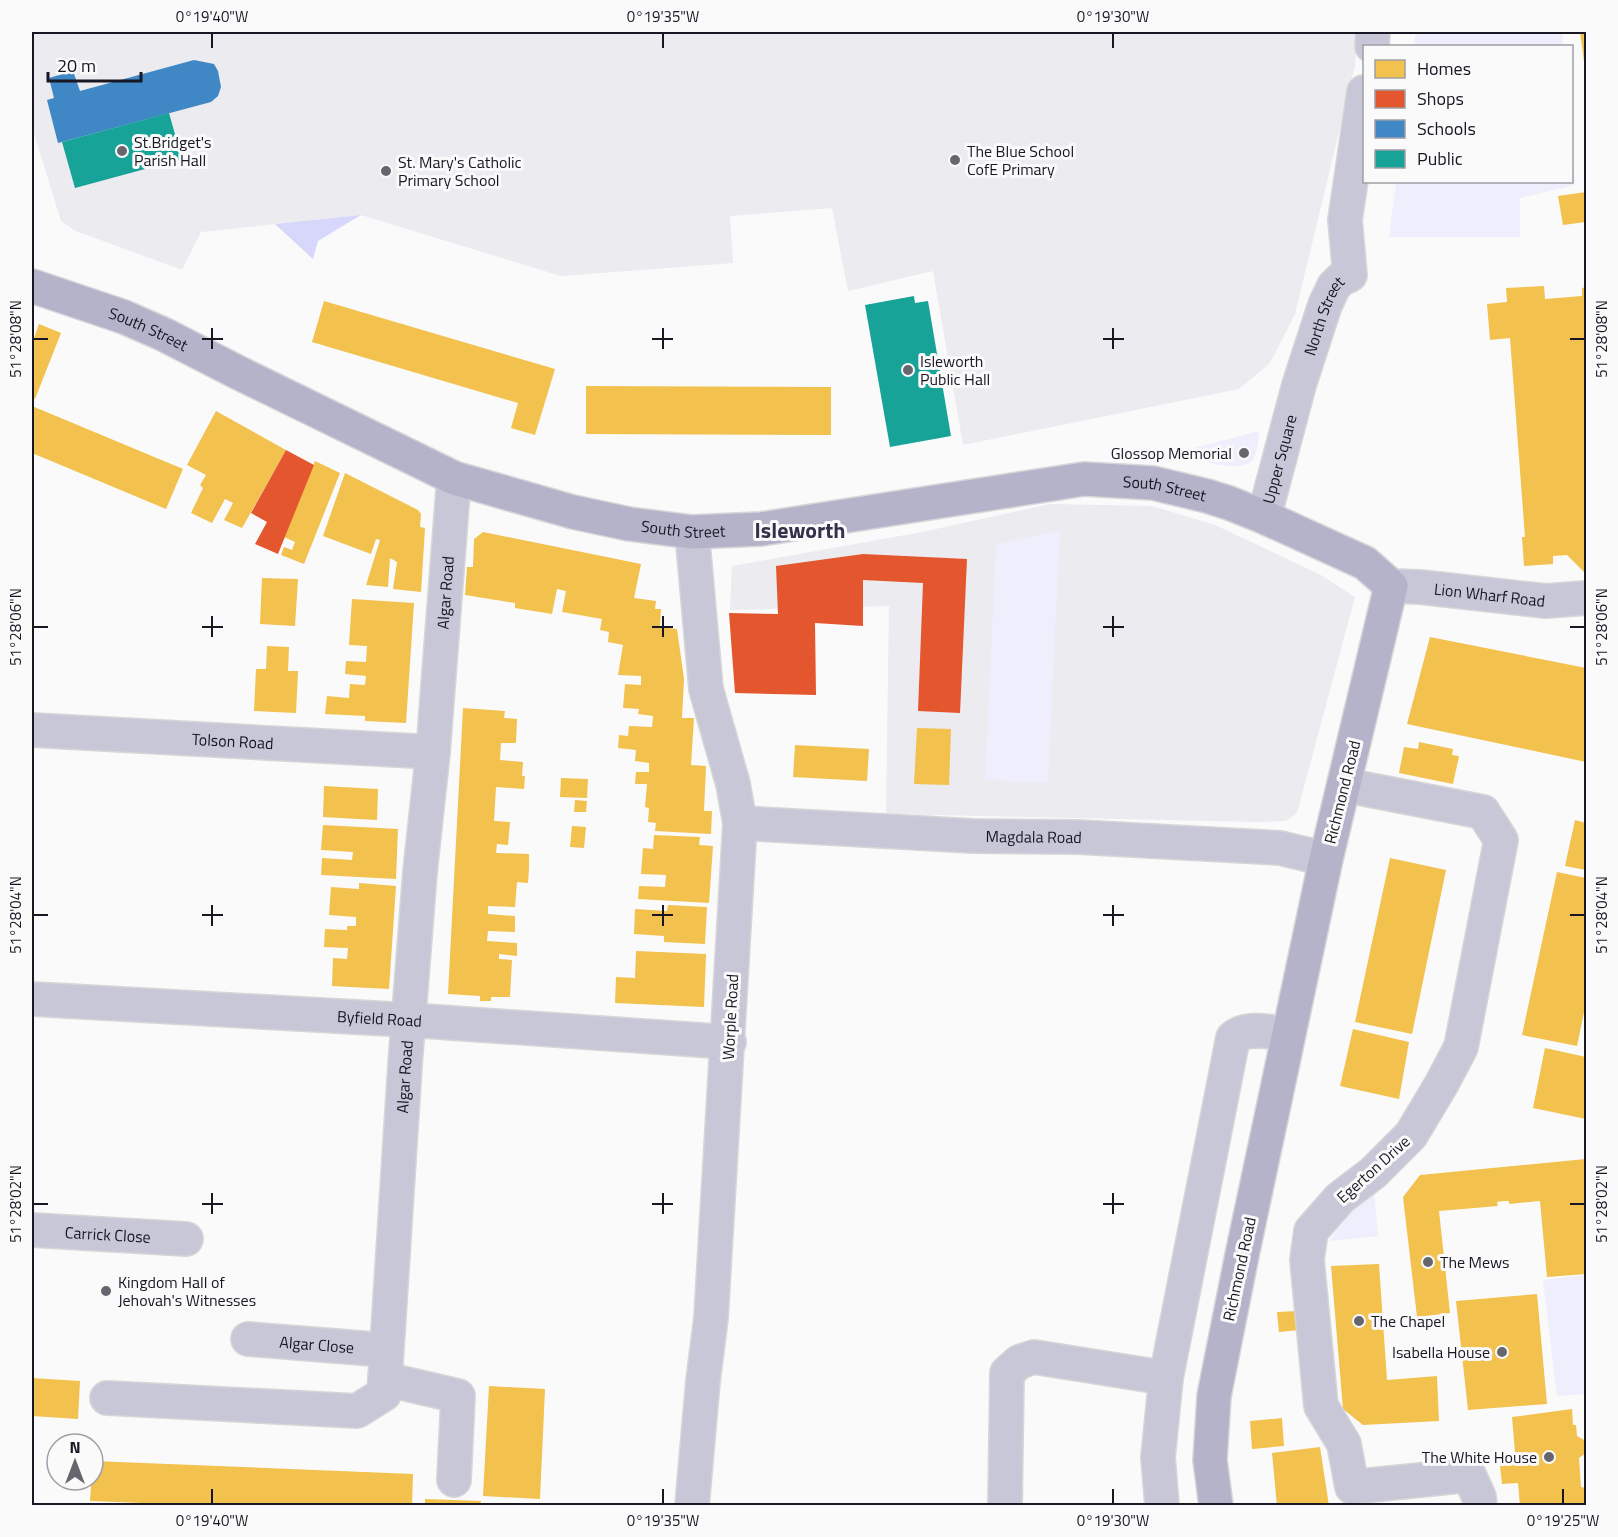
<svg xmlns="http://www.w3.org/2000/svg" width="1618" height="1537" font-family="'Titillium Web',sans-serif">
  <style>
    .built { fill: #ebebf0 }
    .green { fill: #eeeefc }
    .forest { fill: #d7d6fb }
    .homes { fill: #f2c14e }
    .shops { fill: #e4572e }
    .schools { fill: #3f88c5 }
    .public { fill: #17a398 }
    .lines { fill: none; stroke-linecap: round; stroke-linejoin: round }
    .minor-casing { stroke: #d6d6d8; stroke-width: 36 }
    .major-casing { stroke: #d6d6d8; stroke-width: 36 }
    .minor { stroke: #c7c7d7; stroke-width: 33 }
    .major { stroke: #b5b3ca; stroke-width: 33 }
    .ticks { fill: none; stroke: #181723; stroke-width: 2 }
    .poi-dot { fill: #67666e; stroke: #fafafa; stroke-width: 2 }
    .labels { text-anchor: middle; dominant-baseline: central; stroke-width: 6; stroke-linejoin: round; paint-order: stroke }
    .poi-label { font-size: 16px; fill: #181723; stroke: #fafafa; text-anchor: start }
    .street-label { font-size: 16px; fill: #181723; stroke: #fafafa }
    .district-label { font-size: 22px; font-weight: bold; fill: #33314c; stroke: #fafafa }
    .neatline { fill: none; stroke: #181723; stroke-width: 2 }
    .ticks-label { font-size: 15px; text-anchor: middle; fill: #181723 }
  </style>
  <rect width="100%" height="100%" fill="#fafafa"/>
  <!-- built -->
  <g class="built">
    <polygon points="32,32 1357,32 1355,66 1295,314 1270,363 1239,389 963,445 933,271 848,291 832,208 730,216 733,263 561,276 361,215 201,232 182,270 76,231 61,221 32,127"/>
    <polygon points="1050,504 1152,506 1215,525 1319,574 1355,597 1297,813 1286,821 1259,822 886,814 889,606 730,610 732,566 922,532"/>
  </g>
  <!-- green -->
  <g class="green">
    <polygon points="1416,32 1562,32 1563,46 1414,46"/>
    <polygon points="1572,145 1575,185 1520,198 1520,237 1389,237 1396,182 1572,182"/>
    <path d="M1259 431C1258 439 1258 452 1253 459 1243 475 1200 460 1185 456L1179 452Z"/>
    <polygon points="1060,530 1048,783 985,780 996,544"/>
    <path d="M1374 1191 1378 1236 1330 1241C1340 1221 1353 1201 1374 1191Z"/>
    <polygon points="1586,1275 1586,1409 1585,1394 1557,1396 1543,1280"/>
  </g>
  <!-- forest -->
  <polygon class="forest" points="361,215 318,241 313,259 275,224"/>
  <!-- homes -->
  <g class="homes">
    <polygon points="1580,32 1586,32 1586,69 1585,69"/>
    <polygon points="1586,192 1586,222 1563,225 1558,196"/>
    <polygon points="1544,286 1545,299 1582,296 1582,288 1586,287 1586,574 1567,555 1553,556 1553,564 1524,566 1522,537 1525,537 1510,338 1490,340 1487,304 1507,302 1506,288"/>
    <polygon points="324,301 555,369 535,435 511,428 518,403 312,342"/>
    <polygon points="39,324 61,333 35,399 32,397 32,344"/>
    <polygon points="586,386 831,387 831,435 586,434"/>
    <polygon points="32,406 183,469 166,509 32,453"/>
    <polygon points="216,411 286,450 242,528 224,520 233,503 225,499 212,523 191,513 203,488 200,485 206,475 187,465"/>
    <polygon points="315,461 340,473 304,564 281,555 284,547 292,550 295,542 284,537"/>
    <polygon points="345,473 418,510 421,514 420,527 425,528 421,592 393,589 397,562 390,558 388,587 366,585 380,540 376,539 371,554 323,536"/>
    <polygon points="483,532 641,564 634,598 656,601 655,609 661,609 660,627 677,629 684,679 682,718 694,718 691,765 706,766 704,811 712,811 711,834 655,831 656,823 648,822 649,808 645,807 647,784 635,784 636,772 649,772 649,763 635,761 636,750 618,748 619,735 628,736 629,726 652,727 653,716 638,714 639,709 623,708 625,684 641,685 641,676 618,675 623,645 608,642 609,632 600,630 602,619 562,612 566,591 557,589 552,614 515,608 515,603 465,595 467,567 473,567 474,539"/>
    <polygon points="262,578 298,579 295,626 260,624"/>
    <polygon points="352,599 414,603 406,723 365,721 365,716 325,714 327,696 349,698 350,684 365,685 366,676 345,674 346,661 366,662 367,646 349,645"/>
    <polygon points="1430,637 1586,668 1586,762 1407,724"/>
    <polygon points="267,646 289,647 288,671 298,671 296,713 254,711 256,669 266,669"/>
    <polygon points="463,708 505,711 504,718 517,719 516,743 501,743 500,760 523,762 522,776 525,776 524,789 496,787 494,821 510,822 508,845 497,844 496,853 529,854 529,868 528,883 517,882 515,907 488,906 488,914 515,916 515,932 488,931 487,941 517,943 517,956 499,954 499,959 512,960 510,997 491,997 491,1001 480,1001 480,996 448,994"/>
    <polygon points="917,728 951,729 949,785 914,784"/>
    <polygon points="1419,742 1453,749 1452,755 1459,756 1453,784 1399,773 1404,747 1418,749"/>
    <polygon points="795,745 869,749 867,781 793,777"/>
    <polygon points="561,778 588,779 587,798 560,797"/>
    <polygon points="324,786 378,789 377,820 323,817"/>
    <polygon points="575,800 587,801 586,812 574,812"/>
    <polygon points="1575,820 1586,823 1586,870 1565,866"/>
    <polygon points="323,825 398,829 396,879 321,875 322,858 352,860 353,852 321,850"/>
    <polygon points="572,826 586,827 584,848 570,847"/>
    <polygon points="654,835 700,837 699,845 713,846 709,903 638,899 639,886 665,887 666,875 641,874 643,848 653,849"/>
    <polygon points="1390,858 1446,870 1412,1034 1355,1022"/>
    <polygon points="1557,872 1586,878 1586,1003 1577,1046 1522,1035"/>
    <polygon points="359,883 396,886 389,989 332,986 333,958 347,959 348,948 324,947 325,929 347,930 347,926 356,926 356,917 329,915 331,887 359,889"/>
    <polygon points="668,905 707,907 705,944 664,942 664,936 634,934 635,909 667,911"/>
    <polygon points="636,951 706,954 704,1007 615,1003 616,977 635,978"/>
    <polygon points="1353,1029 1409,1042 1399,1099 1340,1086"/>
    <polygon points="1545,1048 1586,1057 1586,1119 1533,1108"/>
    <polygon points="1586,1159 1586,1274 1547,1277 1540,1201 1509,1204 1509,1201 1504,1201 1497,1202 1498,1206 1439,1211 1450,1313 1417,1317 1403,1197 1420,1175"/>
    <polygon points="1379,1264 1387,1380 1437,1376 1439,1421 1363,1425 1343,1409 1331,1266"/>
    <polygon points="1537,1294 1547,1404 1468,1410 1456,1301"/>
    <polygon points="1298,1311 1300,1330 1279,1332 1277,1312"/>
    <polygon points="32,1378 80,1381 78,1419 32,1416"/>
    <polygon points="489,1386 545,1389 540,1499 483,1496"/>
    <polygon points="1572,1409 1573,1425 1576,1425 1577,1436 1586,1441 1586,1453 1579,1458 1581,1487 1586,1488 1586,1506 1520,1506 1518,1483 1502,1484 1500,1466 1516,1464 1512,1417"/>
    <polygon points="1282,1418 1284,1446 1252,1449 1250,1421"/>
    <polygon points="1320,1447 1329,1506 1277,1506 1272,1453"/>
    <polygon points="93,1461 413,1474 412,1506 221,1506 90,1501"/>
    <polygon points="425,1499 481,1501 480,1506 425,1506"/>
  </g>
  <!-- shops -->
  <g class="shops">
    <polygon points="286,450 314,465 278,554 255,544 267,522 251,513"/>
    <polygon points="863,554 967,559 960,713 918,711 923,583 863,580 863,626 815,623 816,695 735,693 729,613 778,614 776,566"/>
  </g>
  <!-- schools -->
  <polygon class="schools" points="194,60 214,64 218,71 221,87 218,96 211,102 58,143 47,100 54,98 49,78 73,71 80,91"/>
  <!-- public -->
  <g class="public">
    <polygon points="169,113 182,159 75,188 62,142"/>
    <polygon points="914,296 915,303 928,301 951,436 890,447 865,305"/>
  </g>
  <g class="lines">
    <!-- minor casing -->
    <g class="minor-casing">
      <g id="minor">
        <polyline points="1372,46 1373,32"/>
        <path id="s1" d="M1264 517 1299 385 1325 305 1334 286 1341 279 1350 275 1345 220 1364 92"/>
        <polyline points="692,532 706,689 733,784 740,823 711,1318 703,1381 692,1506"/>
        <path id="s2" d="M1391 586 1420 587 1546 601 1586 598"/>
        <path id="s3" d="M32 730 433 752"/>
        <polyline points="1344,785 1483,812 1501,840 1461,1047 1441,1085 1411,1135 1373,1173 1340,1198 1311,1231 1307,1260 1321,1406 1344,1444 1352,1487 1469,1475 1479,1497 1480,1506"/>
        <path id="s4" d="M740 823 973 836 1077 837 1280 848 1326 859"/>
        <path id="s5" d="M32 999 409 1020 729 1042"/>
        <path id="s6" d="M32 1230 186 1239"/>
        <path id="s7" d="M248 1339 386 1350"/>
        <polyline points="385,1379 458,1396 454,1480"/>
        <path id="s8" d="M107 1398 357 1411 384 1394 405 1065 420 872 433 752 454 478"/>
        <polyline points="1005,1506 1007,1373 1019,1362 1034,1357 1166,1378"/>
        <path d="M1162 1506 1158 1457 1166 1378 1233 1038C1246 1026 1271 1032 1288 1034"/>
      </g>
    </g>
    <!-- major casing -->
    <g class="major-casing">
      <g id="major">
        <path id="s9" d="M32 286 124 317 165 335 237 372 454 478 573 512 629 524 692 532 761 529 1084 479 1153 483 1207 496 1229 503 1264 517 1365 563 1391 586 1326 859 1242 1255 1214 1396 1210 1460 1216 1506"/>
      </g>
    </g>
    <!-- minor -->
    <use href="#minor" class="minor"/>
    <!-- major -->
    <use href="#major" class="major"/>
  </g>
  <!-- ticks -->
  <path class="ticks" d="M212 33V48M663 33V48M1113 33V48M212 328V349M663 328V349M1113 328V349M33 339H48M202 339H223M652 339H673M1103 339H1124M1570 339H1585M212 616V637M663 616V637M1113 616V637M33 627H48M202 627H223M652 627H673M1103 627H1124M1570 627H1585M212 905V926M663 905V926M1113 905V926M33 915H48M202 915H223M652 915H673M1103 915H1124M1570 915H1585M212 1193V1214M663 1193V1214M1113 1193V1214M33 1204H48M202 1204H223M652 1204H673M1103 1204H1124M1570 1204H1585M212 1489V1504M663 1489V1504M1113 1489V1504M1563 1489V1504"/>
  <!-- markers -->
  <g class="poi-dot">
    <circle cx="122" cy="151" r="6"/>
    <circle cx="955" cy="160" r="6"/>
    <circle cx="386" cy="171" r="6"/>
    <circle cx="908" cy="370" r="6"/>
    <circle cx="1244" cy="453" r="6"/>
    <circle cx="1428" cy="1262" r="6"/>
    <circle cx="106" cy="1291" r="6"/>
    <circle cx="1359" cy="1321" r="6"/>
    <circle cx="1502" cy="1352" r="6"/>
    <circle cx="1549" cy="1457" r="6"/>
  </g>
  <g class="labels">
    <!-- poi labels -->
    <g class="poi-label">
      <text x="134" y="142">St.Bridget's<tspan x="134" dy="18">Parish Hall</tspan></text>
      <text x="967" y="151">The Blue School<tspan x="967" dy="18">CofE Primary</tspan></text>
      <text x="398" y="162">St. Mary's Catholic<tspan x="398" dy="18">Primary School</tspan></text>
      <text x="920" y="361">Isleworth<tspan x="920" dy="18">Public Hall</tspan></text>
      <text x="1232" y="453" text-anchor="end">Glossop Memorial</text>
      <text x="1440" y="1262">The Mews</text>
      <text x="118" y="1282">Kingdom Hall of<tspan x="118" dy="18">Jehovah's Witnesses</tspan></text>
      <text x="1371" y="1321">The Chapel</text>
      <text x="1490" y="1352" text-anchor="end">Isabella House</text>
      <text x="1537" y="1457" text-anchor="end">The White House</text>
    </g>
    <!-- street labels -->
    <g class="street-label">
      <text stroke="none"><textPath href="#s1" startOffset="210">North Street</textPath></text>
      <text stroke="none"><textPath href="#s9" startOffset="124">South Street</textPath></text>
      <text stroke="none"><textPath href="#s1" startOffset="60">Upper Square</textPath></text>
      <text stroke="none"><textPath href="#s9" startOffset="1186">South Street</textPath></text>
      <text stroke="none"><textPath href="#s9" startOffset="700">South Street</textPath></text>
      <text stroke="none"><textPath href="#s8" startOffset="1086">Algar Road</textPath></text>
      <text stroke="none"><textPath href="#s2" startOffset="99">Lion Wharf Road</textPath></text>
      <text stroke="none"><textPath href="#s3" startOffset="201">Tolson Road</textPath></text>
      <text transform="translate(1342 792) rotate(-76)">Richmond Road</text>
      <text stroke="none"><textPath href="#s4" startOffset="294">Magdala Road</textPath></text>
      <text transform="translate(730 1017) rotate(-87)">Worple Road</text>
      <text stroke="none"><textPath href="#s5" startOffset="348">Byfield Road</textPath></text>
      <text stroke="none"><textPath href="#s8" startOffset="600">Algar Road</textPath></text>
      <text transform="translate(1373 1169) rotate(-42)">Egerton Drive</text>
      <text stroke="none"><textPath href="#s6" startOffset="76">Carrick Close</textPath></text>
      <text transform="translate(1239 1269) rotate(-78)">Richmond Road</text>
      <text stroke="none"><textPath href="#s7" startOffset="69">Algar Close</textPath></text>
    </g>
    <!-- district labels -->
    <g class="district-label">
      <text x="800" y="530">Isleworth</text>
    </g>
  </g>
  <!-- border -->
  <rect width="1618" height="1537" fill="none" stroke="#fafafa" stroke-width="66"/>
  <!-- legend -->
  <rect x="1363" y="45" width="210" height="138" fill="#fafafa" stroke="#a09fa4" stroke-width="1.5"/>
  <rect x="1375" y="60" width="30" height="18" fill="#f2c14e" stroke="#a09fa4" stroke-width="1.5"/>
  <text x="1417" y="75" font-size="18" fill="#181723">Homes</text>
  <rect x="1375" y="90" width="30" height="18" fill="#e4572e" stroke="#a09fa4" stroke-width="1.5"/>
  <text x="1417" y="105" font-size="18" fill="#181723">Shops</text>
  <rect x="1375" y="120" width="30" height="18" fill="#3f88c5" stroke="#a09fa4" stroke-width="1.5"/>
  <text x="1417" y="135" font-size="18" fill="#181723">Schools</text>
  <rect x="1375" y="150" width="30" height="18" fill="#17a398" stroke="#a09fa4" stroke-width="1.5"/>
  <text x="1417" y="165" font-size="18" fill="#181723">Public</text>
  <!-- north arrow -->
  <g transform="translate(75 1462)"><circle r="28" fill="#fafafa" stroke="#a09fa4" stroke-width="1.5"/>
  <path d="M0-4.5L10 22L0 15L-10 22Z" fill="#67666e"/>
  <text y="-9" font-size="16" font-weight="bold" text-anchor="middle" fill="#181723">N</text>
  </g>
  <!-- scale -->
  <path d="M48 72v9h93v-9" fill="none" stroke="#181723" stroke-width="3"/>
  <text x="57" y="72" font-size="18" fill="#181723" stroke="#fafafa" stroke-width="4.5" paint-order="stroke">20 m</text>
  <rect x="33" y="33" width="1552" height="1471" class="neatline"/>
  <g class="ticks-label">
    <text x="212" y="22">0°19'40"W</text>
    <text x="663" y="22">0°19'35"W</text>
    <text x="1113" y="22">0°19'30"W</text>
    <text transform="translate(16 339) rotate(-90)" y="5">51°28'08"N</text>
    <text transform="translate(1602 339) rotate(-90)" y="5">51°28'08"N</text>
    <text transform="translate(16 627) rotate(-90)" y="5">51°28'06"N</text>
    <text transform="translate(1602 627) rotate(-90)" y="5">51°28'06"N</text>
    <text transform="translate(16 915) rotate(-90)" y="5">51°28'04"N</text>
    <text transform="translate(1602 915) rotate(-90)" y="5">51°28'04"N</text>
    <text transform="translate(16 1204) rotate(-90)" y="5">51°28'02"N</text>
    <text transform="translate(1602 1204) rotate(-90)" y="5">51°28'02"N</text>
    <text x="212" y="1526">0°19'40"W</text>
    <text x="663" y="1526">0°19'35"W</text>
    <text x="1113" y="1526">0°19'30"W</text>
    <text x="1563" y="1526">0°19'25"W</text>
  </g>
</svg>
